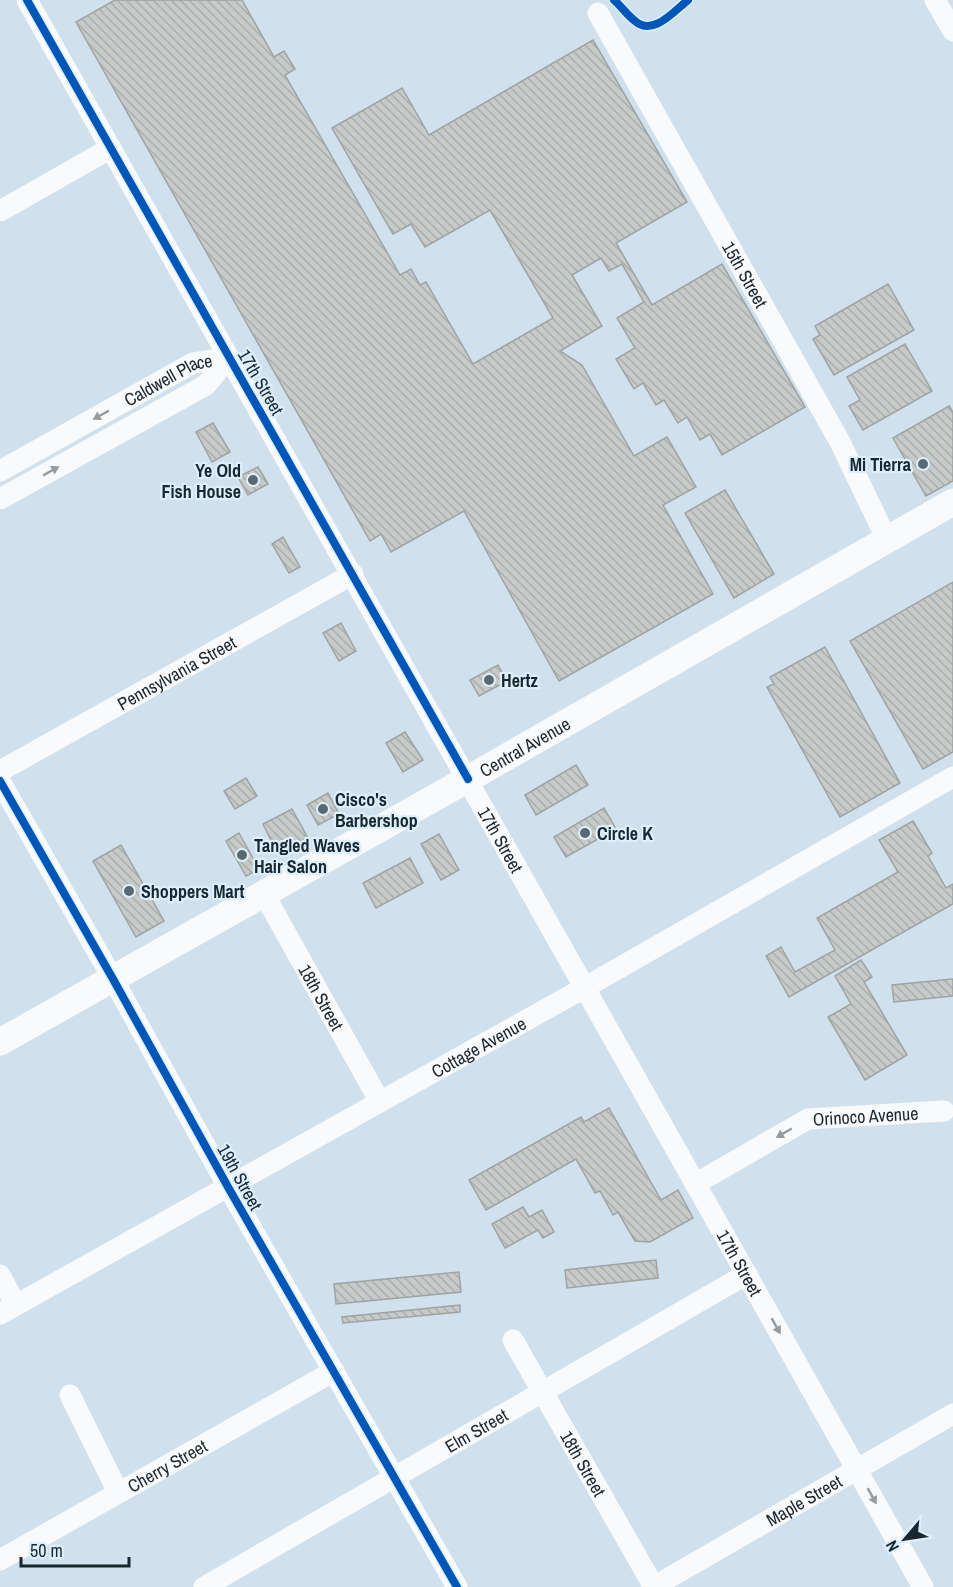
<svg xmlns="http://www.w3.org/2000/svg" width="953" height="1587" font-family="'Archivo Narrow',sans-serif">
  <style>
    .building { fill: url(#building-back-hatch); stroke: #9ea3a3; stroke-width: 1.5 }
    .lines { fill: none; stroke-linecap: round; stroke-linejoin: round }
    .minor { stroke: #f8fafc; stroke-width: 21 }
    .major { stroke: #f8fafc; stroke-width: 27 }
    .cycleway-casing { stroke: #dceffc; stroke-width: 11 }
    .cycleway { stroke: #0057b8; stroke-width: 8 }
    .oneway { fill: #959b9f }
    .poi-dot { fill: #5a6871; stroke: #dceffc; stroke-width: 2 }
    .labels { text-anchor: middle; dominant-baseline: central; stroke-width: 4.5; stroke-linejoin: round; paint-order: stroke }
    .street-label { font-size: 18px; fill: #1b272e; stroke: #dceffc }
    .poi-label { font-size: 18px; font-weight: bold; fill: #1b272e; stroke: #dceffc; text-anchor: start }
  </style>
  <defs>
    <pattern id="building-back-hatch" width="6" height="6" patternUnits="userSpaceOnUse" patternTransform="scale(1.5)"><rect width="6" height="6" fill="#c6cac9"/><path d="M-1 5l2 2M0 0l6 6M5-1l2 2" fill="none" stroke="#aaaead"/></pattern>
  </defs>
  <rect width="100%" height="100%" fill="#d0e1ed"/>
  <!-- building -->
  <g class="building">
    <polygon points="115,0 242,0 274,57 284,51 295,69 285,75 400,275 411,269 420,285 426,282 473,364 553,318 490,210 425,247 411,224 393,234 332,128 402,88 429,135 593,40 687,202 616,243 652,305 722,264 805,407 722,455 710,434 700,440 687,417 678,423 664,400 656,405 643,383 634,389 616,359 635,348 617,318 644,302 622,264 609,271 601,258 572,275 602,326 560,351 582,365 634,456 667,437 696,487 663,505 713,594 559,681 464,511 391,552 381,534 370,541 76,22"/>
    <polygon points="888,284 914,330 834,375 813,339 820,335 815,326"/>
    <polygon points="905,344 932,391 863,430 849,406 860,400 847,377"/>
    <polygon points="949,406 953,412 953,481 926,496 893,438"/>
    <polygon points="213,423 230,452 212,462 196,432"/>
    <polygon points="258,467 268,484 248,495 238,477"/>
    <polygon points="725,490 774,574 734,598 685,513"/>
    <polygon points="283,537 300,567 289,573 272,544"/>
    <polygon points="953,582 953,752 923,769 850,641"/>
    <polygon points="341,623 356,651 339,661 323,633"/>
    <polygon points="825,647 900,783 840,817 767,687 774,684 770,677"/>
    <polygon points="498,665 507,681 479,696 470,680"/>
    <polygon points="405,732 423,760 403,772 386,743"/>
    <polygon points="576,765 588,785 536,815 525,795"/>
    <polygon points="246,778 257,796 235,809 224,791"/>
    <polygon points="328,793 339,814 318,825 307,805"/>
    <polygon points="604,808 616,829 566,857 554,837"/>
    <polygon points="292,809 308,838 290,847 288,844 276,850 263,824"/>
    <polygon points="913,821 932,853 928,856 946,888 953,884 953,904 789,997 766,956 781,947 795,972 835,950 817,918 898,872 879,840"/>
    <polygon points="239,833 259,869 246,876 226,841"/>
    <polygon points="439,834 459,870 441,880 421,844"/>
    <polygon points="121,845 164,921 136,937 93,861"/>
    <polygon points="410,858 423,883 376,908 363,883"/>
    <polygon points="861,960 872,977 864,982 907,1055 865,1080 828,1017 851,1004 835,976"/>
    <polygon points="953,979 953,996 894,1002 892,985"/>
    <polygon points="609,1108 661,1200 678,1190 693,1218 650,1242 635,1241 618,1212 613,1215 600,1191 595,1193 576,1159 486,1210 469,1180 581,1117 584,1122"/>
    <polygon points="523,1207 529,1217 542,1210 554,1232 543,1238 538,1230 505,1248 492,1224"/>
    <polygon points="656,1260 658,1278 567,1288 565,1270"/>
    <polygon points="459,1272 461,1292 336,1304 334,1284"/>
    <polygon points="460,1305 460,1312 343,1323 342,1317"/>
  </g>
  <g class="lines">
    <!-- minor -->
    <g class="minor">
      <path id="s1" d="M27 0 923 1587"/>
      <polyline points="935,0 953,31"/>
      <path id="s2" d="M598 13 840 442 887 540"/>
      <polyline points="0,211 111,148"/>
      <path id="s3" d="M0 471 193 363 229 357"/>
      <polyline points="0,499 206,385 229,357"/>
      <path id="s4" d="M0 771 353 574"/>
      <polyline points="0,781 113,979 228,1187 457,1587"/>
      <path id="s5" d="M264 894 380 1102"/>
      <path id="s6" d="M695 1184 808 1119 944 1111"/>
      <polyline points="0,1275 16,1305"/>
      <path id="s7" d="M0 1314 584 988 953 777"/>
      <path id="s8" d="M513 1340 654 1587"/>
      <polyline points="70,1395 118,1492"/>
      <path id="s9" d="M0 1560 334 1371"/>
      <path id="s10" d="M204 1587 747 1274"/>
      <path id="s11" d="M653 1587 953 1414"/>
    </g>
    <!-- major -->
    <path class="major" id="s12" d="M0 1042 468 779 953 502"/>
    <!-- cycleway casing -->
    <g class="cycleway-casing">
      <g id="cycleway">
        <polyline points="27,0 468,779"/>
        <path d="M614 0C622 7 627 15 635 21 653 37 674 11 688 0"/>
        <polyline points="0,781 113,979 228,1187 457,1587"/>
      </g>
    </g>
    <!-- cycleway -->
    <use href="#cycleway" class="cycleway"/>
  </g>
  <!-- one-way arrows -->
  <defs><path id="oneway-solid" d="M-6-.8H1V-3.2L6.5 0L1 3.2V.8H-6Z" transform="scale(1.5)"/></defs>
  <g class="oneway">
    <use href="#oneway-solid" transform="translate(101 415) rotate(151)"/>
    <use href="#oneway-solid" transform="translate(51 471) rotate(-29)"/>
    <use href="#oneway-solid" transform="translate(784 1133) rotate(150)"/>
    <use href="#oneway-solid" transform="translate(776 1326) rotate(61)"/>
    <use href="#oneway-solid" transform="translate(872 1496) rotate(61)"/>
  </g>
  <!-- markers -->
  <g class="poi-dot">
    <circle cx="923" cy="464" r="6"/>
    <circle cx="253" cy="480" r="6"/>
    <circle cx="489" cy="680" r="6"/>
    <circle cx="323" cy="809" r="6"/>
    <circle cx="585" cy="833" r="6"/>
    <circle cx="242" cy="855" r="6"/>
    <circle cx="129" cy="891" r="6"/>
  </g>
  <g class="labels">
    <!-- street labels -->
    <g class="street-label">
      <text stroke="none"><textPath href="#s2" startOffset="300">15th Street</textPath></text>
      <text stroke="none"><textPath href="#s3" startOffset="192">Caldwell Place</textPath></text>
      <text transform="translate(261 382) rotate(60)">17th Street</text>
      <text stroke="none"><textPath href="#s4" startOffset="202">Pennsylvania Street</textPath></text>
      <text stroke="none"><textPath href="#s12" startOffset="602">Central Avenue</textPath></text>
      <text stroke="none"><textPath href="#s1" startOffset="964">17th Street</textPath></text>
      <text stroke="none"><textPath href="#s5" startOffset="118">18th Street</textPath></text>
      <text stroke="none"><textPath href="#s7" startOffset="548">Cottage Avenue</textPath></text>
      <text stroke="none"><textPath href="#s6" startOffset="188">Orinoco Avenue</textPath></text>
      <text transform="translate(240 1177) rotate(61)">19th Street</text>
      <text stroke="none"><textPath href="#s1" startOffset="1450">17th Street</textPath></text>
      <text stroke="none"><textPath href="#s10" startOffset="314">Elm Street</textPath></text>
      <text stroke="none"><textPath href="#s8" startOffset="142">18th Street</textPath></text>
      <text stroke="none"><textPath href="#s9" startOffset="192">Cherry Street</textPath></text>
      <text stroke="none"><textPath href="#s11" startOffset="174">Maple Street</textPath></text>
    </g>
    <!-- poi labels -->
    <g class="poi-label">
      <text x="911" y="464" text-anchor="end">Mi Tierra</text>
      <text x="241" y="470" text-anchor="end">Ye Old<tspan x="241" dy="21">Fish House</tspan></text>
      <text x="501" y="680">Hertz</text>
      <text x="335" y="799">Cisco's<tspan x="335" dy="21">Barbershop</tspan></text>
      <text x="597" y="833">Circle K</text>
      <text x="254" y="845">Tangled Waves<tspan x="254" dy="21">Hair Salon</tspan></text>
      <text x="141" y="891">Shoppers Mart</text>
    </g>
  </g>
  <!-- north arrow -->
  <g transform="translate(905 1539) rotate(241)" stroke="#dceffc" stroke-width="4.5" paint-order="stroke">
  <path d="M0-4.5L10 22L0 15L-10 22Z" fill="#1b272e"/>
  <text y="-9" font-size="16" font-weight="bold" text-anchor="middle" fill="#1b272e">N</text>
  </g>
  <!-- scale -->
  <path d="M21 1557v9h108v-9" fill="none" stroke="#1b272e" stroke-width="3"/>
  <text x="30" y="1557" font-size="18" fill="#1b272e" stroke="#dceffc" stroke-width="4.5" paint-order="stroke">50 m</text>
</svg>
